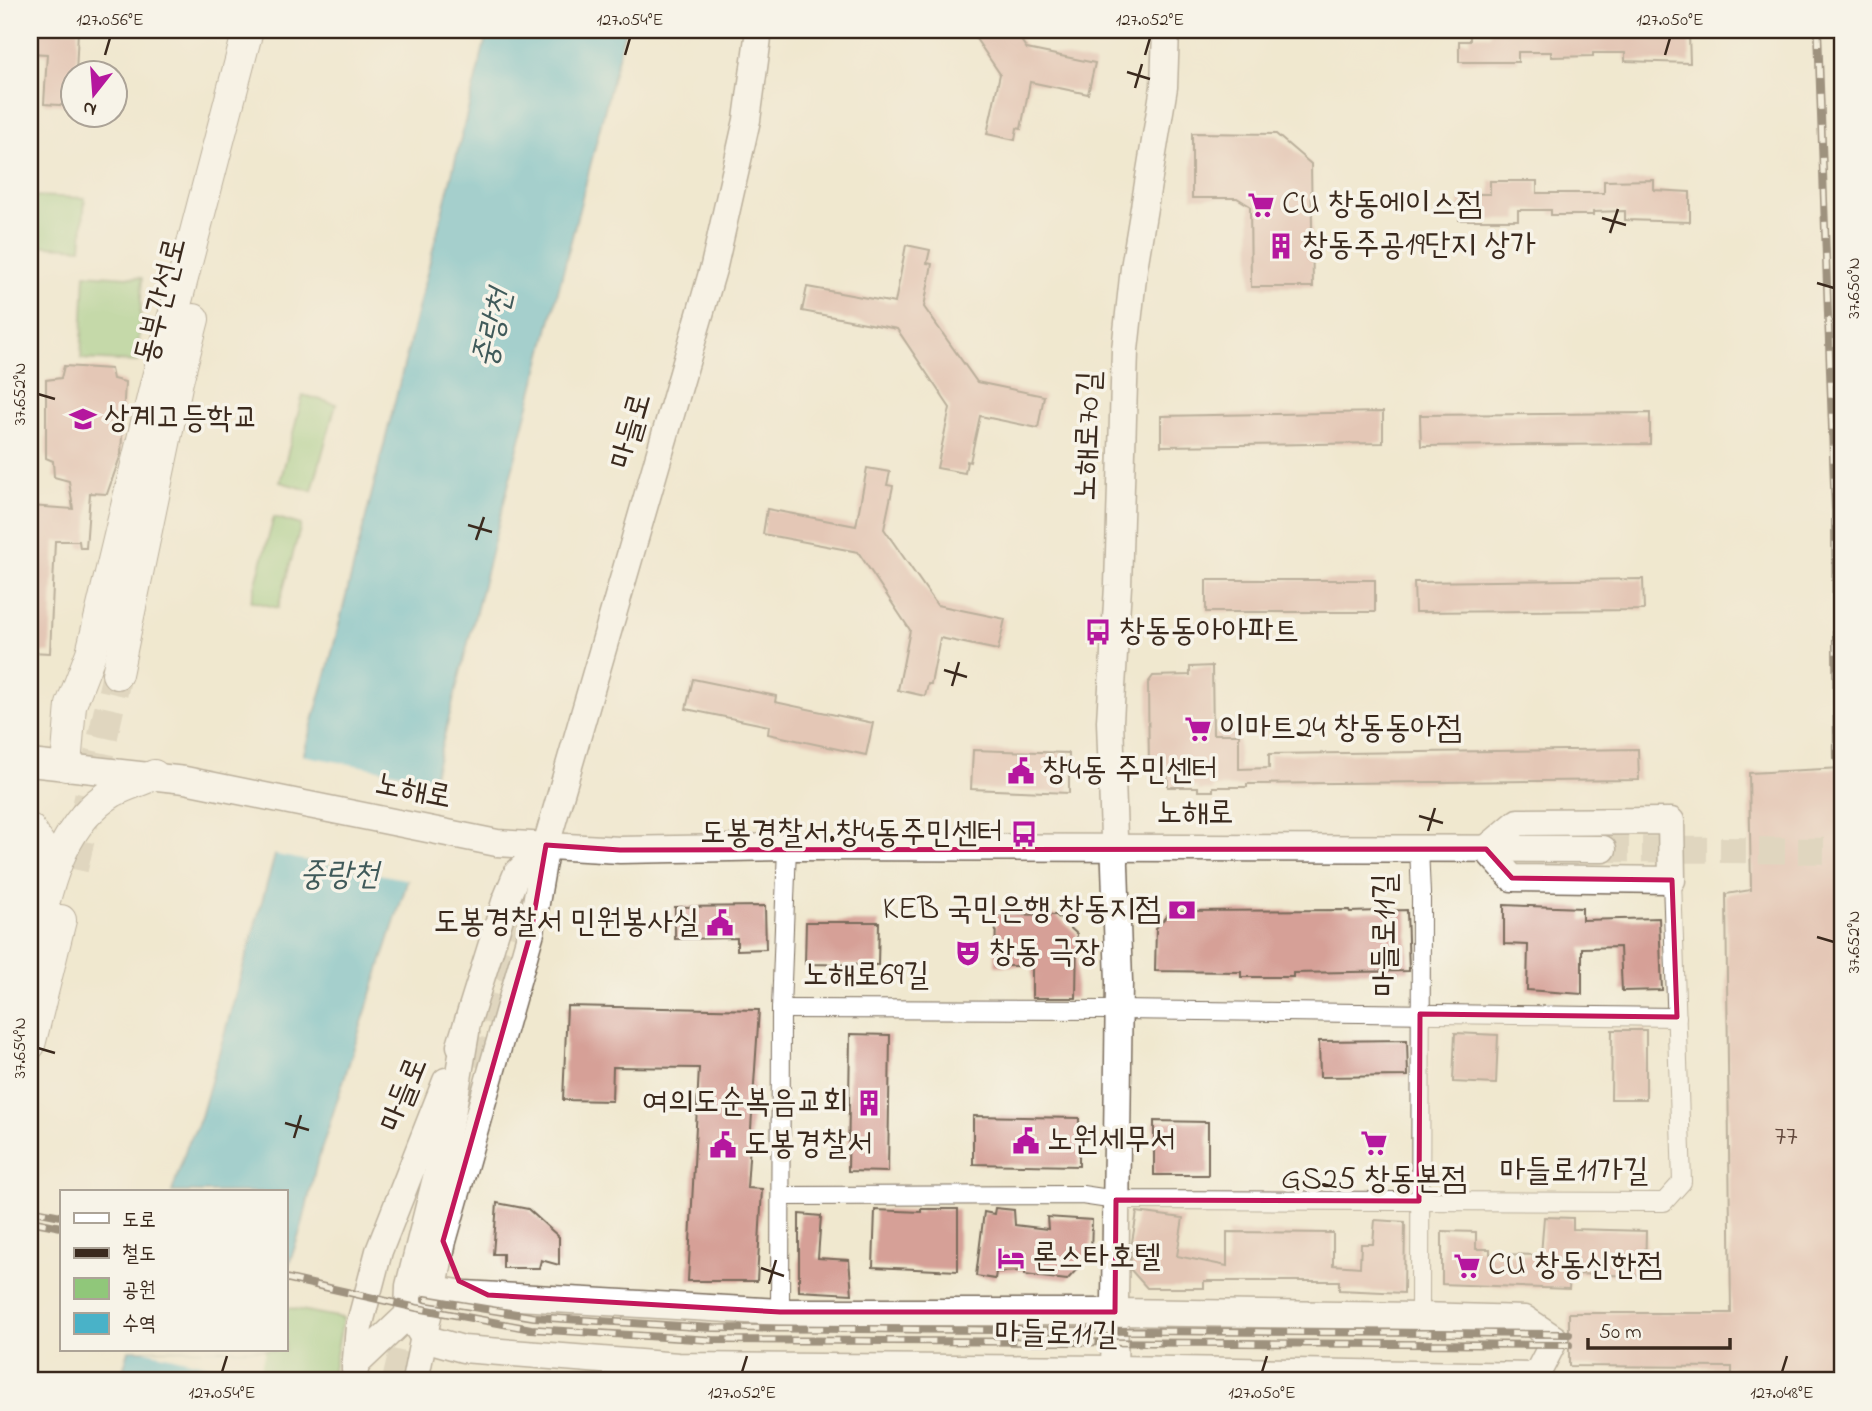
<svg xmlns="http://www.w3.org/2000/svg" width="1872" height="1411" font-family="'Indie Flower','Poor Story',sans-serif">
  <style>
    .green { fill: #90c77a; stroke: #66784c; stroke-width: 2 }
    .water { fill: #49b2c8; stroke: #426e73; stroke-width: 2 }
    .pier { fill: #f0e8cf }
    .building { fill: #d6a097 }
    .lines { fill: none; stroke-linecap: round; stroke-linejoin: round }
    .secondary-tunnel { stroke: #ccc2ac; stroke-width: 26; stroke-dasharray: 26 13; stroke-linecap: butt }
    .trunk-tunnel { stroke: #ccc2ac; stroke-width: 30; stroke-dasharray: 30 15; stroke-linecap: butt }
    .minor-casing { stroke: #7a6c5c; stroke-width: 20 }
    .secondary-casing { stroke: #7a6c5c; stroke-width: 29 }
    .trunk-casing { stroke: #7a6c5c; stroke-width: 32 }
    .minor { stroke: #fff; stroke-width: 18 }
    .secondary { stroke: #fff; stroke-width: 26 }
    .trunk { stroke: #fff; stroke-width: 30 }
    .rail-casing { stroke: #3b2a1e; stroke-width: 8 }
    .rail { stroke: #f7f3e8; stroke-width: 5; stroke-dasharray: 16; stroke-linecap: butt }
    .marked { fill: none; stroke: #c2185b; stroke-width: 5; stroke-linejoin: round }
    .ticks { fill: none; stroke: #3b2a1e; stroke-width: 2.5 }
    .labels { text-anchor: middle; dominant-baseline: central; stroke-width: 7; stroke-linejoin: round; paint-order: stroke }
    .number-label { font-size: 28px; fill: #62483c }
    .poi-label { font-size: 32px; fill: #3b2a1e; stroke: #f7f3e8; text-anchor: start }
    .street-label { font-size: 32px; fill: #3b2a1e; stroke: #f7f3e8 }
    .water-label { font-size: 33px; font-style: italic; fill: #405a5a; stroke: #f7f3e8 }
    .neatline { fill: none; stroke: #3b2a1e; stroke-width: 2.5 }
    .ticks-label { font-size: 18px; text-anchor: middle; fill: #3b2a1e }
  </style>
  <rect width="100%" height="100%" fill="#f7f3e8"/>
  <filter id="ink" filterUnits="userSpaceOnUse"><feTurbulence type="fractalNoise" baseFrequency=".0143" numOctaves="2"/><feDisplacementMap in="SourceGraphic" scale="14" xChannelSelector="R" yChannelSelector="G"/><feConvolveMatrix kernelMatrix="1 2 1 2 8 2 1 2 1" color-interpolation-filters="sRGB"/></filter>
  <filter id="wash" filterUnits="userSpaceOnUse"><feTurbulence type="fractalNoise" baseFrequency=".00686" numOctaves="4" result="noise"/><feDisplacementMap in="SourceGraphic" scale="28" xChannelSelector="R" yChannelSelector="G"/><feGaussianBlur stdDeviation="1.57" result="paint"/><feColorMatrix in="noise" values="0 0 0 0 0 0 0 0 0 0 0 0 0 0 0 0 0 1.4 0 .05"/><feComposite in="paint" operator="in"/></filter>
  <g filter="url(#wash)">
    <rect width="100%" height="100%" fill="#f0e8cf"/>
    <!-- green -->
    <g class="green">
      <polygon points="30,196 85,198 81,248 30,245"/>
      <polygon points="85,274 142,278 138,362 81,359"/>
      <polygon points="303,395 336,404 312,491 280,482"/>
      <polygon points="274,517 301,525 278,608 251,601"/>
      <polygon points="285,1307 343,1318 331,1381 254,1381 262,1350 285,1350"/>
    </g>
    <!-- water -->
    <g class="water">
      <polygon points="488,30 625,30 405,889 316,1166 302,1226 285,1276 285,1192 172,1192 187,1146 200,1120 328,668"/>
      <polygon points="129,1350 262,1350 254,1381 120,1381"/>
    </g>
    <!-- pier -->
    <g class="pier">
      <polygon points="300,755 437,780 411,880 272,854"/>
      <polygon points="143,1350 265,1350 259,1376"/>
    </g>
    <g id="blocks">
      <!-- building -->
      <g class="building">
        <polygon points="30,30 78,30 76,74 74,74 74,106 44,104 47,54 30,53"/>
        <polygon points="970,30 1014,30 1027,49 1095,63 1088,94 1030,82 1021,129 1017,128 1015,140 987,134 1000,74"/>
        <polygon points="1491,30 1537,30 1537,34 1561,35 1604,34 1604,30 1654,30 1689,34 1690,63 1625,61 1625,53 1593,53 1593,56 1551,57 1551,52 1518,52 1518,62 1459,62 1459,41 1470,41 1470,35 1490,35"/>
        <polygon points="1192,133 1276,134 1311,164 1313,287 1251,287 1250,206 1237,198 1192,198"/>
        <polygon points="1654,180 1654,190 1690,192 1690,222 1625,220 1625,211 1593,212 1593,215 1551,215 1551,210 1518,210 1518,220 1459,220 1459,200 1470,200 1470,194 1490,194 1490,181 1537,181 1537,193 1604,193 1604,181"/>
        <polygon points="906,245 930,250 927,263 932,264 924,307 977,382 1044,396 1038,428 980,416 970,462 967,461 965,473 937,468 950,408 897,329 802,311 807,287 895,303"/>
        <polygon points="64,366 111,369 113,379 125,382 121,454 107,494 90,493 86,548 80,548 79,541 55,541 50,653 30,652 30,506 73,509 69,481 54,477 53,461 46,458 46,380 61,378"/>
        <polygon points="1383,412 1383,443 1161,446 1161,416"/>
        <polygon points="1650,413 1650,444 1421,446 1420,415"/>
        <polygon points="867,468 890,472 887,485 893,486 884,529 937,605 1005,619 998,650 940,638 931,684 928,684 925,696 898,690 910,630 858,552 763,534 767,509 856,526"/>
        <polygon points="1643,579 1644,610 1415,612 1414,582"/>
        <rect x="1206" y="580" width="169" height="32"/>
        <polygon points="1212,666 1213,734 1239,734 1239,769 1269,768 1269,754 1638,749 1639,780 1247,784 1247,787 1213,787 1213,791 1198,791 1198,787 1168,787 1167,769 1149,769 1148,683 1153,676 1190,675 1190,667"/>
        <polygon points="693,679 776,696 775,702 873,723 866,755 768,734 769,726 686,709"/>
        <polygon points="973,750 1069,753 1069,793 971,789"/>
        <polygon points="1842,768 1842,1379 1732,1381 1732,1367 1569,1366 1569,1313 1731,1313 1726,894 1751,890 1749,773"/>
        <polygon points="1504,905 1582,908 1582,920 1659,918 1662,990 1622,991 1620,947 1582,948 1582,994 1527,990 1528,945 1504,944"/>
        <polygon points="765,906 766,949 737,950 737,938 675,939 675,907"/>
        <polygon points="1349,910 1350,912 1407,910 1409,971 1293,973 1293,977 1241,977 1241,972 1155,971 1156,928 1171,911"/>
        <polygon points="996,914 1056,915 1077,934 1076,998 1032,998 1032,966 995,966"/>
        <polygon points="806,922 879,922 878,965 805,964"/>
        <polygon points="567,1006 759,1010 747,1188 762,1189 757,1281 688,1281 699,1068 613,1067 612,1101 563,1100"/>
        <polygon points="1612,1030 1646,1030 1646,1099 1611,1099"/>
        <polygon points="1455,1033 1498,1035 1496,1084 1453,1082"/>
        <polygon points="850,1034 890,1035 888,1172 848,1171"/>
        <polygon points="1407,1040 1408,1076 1320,1077 1319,1041"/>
        <polygon points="973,1116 1079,1118 1079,1166 973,1164"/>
        <polygon points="1154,1121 1208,1122 1208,1175 1154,1175"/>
        <polygon points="497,1203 528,1209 559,1237 559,1265 541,1260 539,1268 503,1268 503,1254 493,1254"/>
        <polygon points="995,1208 1014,1210 1015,1225 1048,1229 1047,1217 1092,1220 1091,1254 1067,1280 1025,1275 1025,1271 996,1272 995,1279 976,1276 984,1212 994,1214"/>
        <polygon points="921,1209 958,1209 958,1271 873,1267 875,1210 921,1212"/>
        <polygon points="1137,1212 1183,1218 1177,1256 1227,1266 1227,1232 1333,1233 1333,1265 1360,1267 1361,1244 1373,1244 1375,1220 1405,1222 1404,1293 1339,1290 1339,1281 1204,1281 1204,1288 1147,1288 1131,1270 1131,1248"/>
        <polygon points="799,1214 821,1216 818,1258 849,1260 852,1294 799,1291"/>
        <polygon points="1544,1217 1573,1218 1573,1229 1646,1231 1645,1276 1570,1274 1569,1289 1442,1284 1442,1231 1476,1232 1476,1249 1490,1249 1490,1254 1541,1255"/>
      </g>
    </g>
  </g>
  <g filter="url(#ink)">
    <use href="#blocks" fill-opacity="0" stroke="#7a6c5c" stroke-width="2"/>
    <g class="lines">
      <!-- secondary-tunnel -->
      <polyline class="secondary-tunnel" points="1603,849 1842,851"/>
      <!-- trunk-tunnel -->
      <g class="trunk-tunnel">
        <polyline points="73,869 117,674"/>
        <polyline points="454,1154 530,885"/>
        <polyline points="397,1381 417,1296"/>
      </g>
      <!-- minor casing -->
      <g class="minor-casing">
        <g id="minor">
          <polyline points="1419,848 1421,894 1420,1316"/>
          <polyline points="781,1009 1118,1010 1677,1017"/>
          <polyline points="781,1196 1082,1195 1116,1200 1664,1202 1682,1182 1672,880"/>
          <polyline points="780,1312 781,1009 787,847"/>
        </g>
      </g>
      <!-- secondary casing -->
      <g class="secondary-casing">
        <g id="secondary">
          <polyline points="30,763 185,780 497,843 620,850 787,847 1603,849"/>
          <polygon points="1671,821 1672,880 1512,878 1486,849 1518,822"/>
          <polyline points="460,1046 505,902 517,873 546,845"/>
          <polyline points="355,1365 435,1289 464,1294 780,1312 1115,1312 1420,1316 1525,1319 1555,1339 1536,1376 1115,1369 678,1366 463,1349 424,1338 408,1313 409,1286 452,1114 466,1032"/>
          <polyline points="355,1370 359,1327 379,1251 446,1081"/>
          <polyline points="415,1381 443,1241 531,932 546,845 714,266 747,120 759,30"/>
          <polyline points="1114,1381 1119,982 1110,721 1118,586 1125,350 1134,268 1164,87 1166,30"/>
        </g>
      </g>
      <!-- trunk casing -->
      <g class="trunk-casing">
        <g id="trunk">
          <polyline points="117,674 178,381 194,319"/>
          <polyline points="66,766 71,705 91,653 155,385 248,30"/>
          <polyline points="30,829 41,846 48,886"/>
          <path d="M30 958C47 898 55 827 113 792 126 785 141 781 154 775"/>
          <polyline points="30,1045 61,920"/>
        </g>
      </g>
      <!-- minor -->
      <use href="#minor" class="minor"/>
      <!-- secondary -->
      <use href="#secondary" class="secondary"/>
      <!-- trunk -->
      <use href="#trunk" class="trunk"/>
      <!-- rail casing -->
      <g class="rail-casing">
        <g id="rail">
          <polyline points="1818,30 1835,512 1837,758"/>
          <polyline points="1838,296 1842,387"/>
          <polyline points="30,1210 61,1216"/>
          <polyline points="30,1221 61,1227"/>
          <polyline points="285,1278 417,1308 531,1329 712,1340 1569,1345"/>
          <polyline points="425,1299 534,1317 713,1328 1569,1334"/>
        </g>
      </g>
      <!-- rail -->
      <use href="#rail" class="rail"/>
    </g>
  </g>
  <!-- marked area -->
  <path d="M0 0H1872V1411H0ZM546 845 620 850 1486 849 1512 878 1672 880 1677 1017 1420 1014 1419 1201 1116 1200 1115 1312H780L488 1295 459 1281 443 1241 531 932Z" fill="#f0e8cf" fill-opacity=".55" fill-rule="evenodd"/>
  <path class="marked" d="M546 845 620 850 1486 849 1512 878 1672 880 1677 1017 1420 1014 1419 1201 1116 1200 1115 1312H780L488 1295 459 1281 443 1241 531 932Z"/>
  <!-- ticks -->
  <path class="ticks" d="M105 55 110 38M625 55 630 38M1145 55 1150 38M1665 55 1670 38M1127 72 1150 79M1135 88 1142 64M1602 218 1626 225M1610 233 1618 209M1817 283 1834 288M38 394 55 399M468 525 492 532M476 540 484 517M944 670 967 677M952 686 959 662M1419 816 1443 823M1428 831 1435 808M1817 937 1834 942M38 1048 55 1053M285 1123 309 1130M294 1138 301 1115M761 1268 784 1276M769 1284 776 1260M222 1372 227 1356M742 1372 747 1356M1262 1372 1267 1356M1782 1372 1787 1356"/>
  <!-- icons -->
  <defs>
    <g id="supermarket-bare" transform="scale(2.1)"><path d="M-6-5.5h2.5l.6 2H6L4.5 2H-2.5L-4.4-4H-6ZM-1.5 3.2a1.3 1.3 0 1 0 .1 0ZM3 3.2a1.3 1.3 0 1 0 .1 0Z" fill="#b5179e" stroke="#f7f3e8" stroke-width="2.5" paint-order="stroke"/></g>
    <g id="building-bare" transform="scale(2.1)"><path d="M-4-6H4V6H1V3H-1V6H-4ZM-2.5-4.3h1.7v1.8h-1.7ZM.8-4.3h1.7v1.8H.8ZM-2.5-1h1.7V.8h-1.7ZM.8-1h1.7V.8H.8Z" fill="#b5179e" stroke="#f7f3e8" stroke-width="2.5" paint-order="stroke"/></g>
    <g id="school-bare" transform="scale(2.1)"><path d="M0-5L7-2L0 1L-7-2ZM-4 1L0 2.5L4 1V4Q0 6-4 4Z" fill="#b5179e" stroke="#f7f3e8" stroke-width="2.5" paint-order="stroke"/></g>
    <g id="bus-bare" transform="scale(2.1)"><path d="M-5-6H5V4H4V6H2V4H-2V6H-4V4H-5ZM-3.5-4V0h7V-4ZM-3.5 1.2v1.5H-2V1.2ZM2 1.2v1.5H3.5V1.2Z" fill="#b5179e" stroke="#f7f3e8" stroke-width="2.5" paint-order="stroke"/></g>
    <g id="civic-bare" transform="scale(2.1)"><path d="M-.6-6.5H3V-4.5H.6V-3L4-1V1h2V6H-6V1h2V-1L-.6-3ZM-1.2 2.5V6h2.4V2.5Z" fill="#b5179e" stroke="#f7f3e8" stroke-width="2.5" paint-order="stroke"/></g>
    <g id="bank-bare" transform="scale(2.1)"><path d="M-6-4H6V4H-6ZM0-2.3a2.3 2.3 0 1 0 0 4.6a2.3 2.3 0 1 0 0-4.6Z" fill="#b5179e" stroke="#f7f3e8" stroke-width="2.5" paint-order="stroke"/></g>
    <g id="theatre-bare" transform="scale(2.1)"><path d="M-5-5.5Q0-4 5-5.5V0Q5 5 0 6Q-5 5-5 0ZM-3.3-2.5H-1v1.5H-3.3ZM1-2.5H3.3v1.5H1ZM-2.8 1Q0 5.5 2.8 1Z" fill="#b5179e" stroke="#f7f3e8" stroke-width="2.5" paint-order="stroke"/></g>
    <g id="hotel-bare" transform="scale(2.1)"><path d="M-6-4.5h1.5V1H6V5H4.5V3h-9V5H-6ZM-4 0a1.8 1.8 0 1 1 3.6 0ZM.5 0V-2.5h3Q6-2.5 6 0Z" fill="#b5179e" stroke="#f7f3e8" stroke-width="2.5" paint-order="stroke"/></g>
  </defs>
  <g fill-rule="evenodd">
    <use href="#supermarket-bare" x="1261" y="205"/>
    <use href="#building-bare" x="1281" y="246"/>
    <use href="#school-bare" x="83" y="419"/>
    <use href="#bus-bare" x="1098" y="632"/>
    <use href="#supermarket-bare" x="1198" y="729"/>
    <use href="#civic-bare" x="1021" y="771"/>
    <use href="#bus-bare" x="1024" y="834"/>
    <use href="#bank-bare" x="1182" y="910"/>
    <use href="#civic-bare" x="720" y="923"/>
    <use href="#theatre-bare" x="968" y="953"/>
    <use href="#building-bare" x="869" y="1103"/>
    <use href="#civic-bare" x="1026" y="1141"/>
    <use href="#supermarket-bare" x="1374" y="1143"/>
    <use href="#civic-bare" x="723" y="1145"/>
    <use href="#hotel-bare" x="1011" y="1258"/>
    <use href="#supermarket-bare" x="1467" y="1266"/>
  </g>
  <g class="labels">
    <!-- number labels -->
    <g class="number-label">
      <text x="1786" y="1137">77</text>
    </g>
    <!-- poi labels -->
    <g class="poi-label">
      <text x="1282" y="205">CU 창동에이스점</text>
      <text x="1302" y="246">창동주공19단지 상가</text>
      <text x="104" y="419">상계고등학교</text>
      <text x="1119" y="632">창동동아아파트</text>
      <text x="1219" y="729">이마트24 창동동아점</text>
      <text x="1042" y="771">창4동 주민센터</text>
      <text x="1003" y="834" text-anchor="end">도봉경찰서.창4동주민센터</text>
      <text x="1161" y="910" text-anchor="end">KEB 국민은행 창동지점</text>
      <text x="699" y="923" text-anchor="end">도봉경찰서 민원봉사실</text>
      <text x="989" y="953">창동 극장</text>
      <text x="848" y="1103" text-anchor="end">여의도순복음교회</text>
      <text x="1047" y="1141">노원세무서</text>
      <text x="744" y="1145">도봉경찰서</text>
      <text x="1374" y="1180" text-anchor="middle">GS25 창동본점</text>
      <text x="1032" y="1258">론스타호텔</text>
      <text x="1488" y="1266">CU 창동신한점</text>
    </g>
    <!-- street labels -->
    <g class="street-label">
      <text transform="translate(162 301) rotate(-76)">동부간선로</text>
      <text transform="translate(632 431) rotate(-74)">마들로</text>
      <text transform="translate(1089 436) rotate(-88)">노해로70길</text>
      <text transform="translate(413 792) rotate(11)">노해로</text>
      <text x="1195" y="814">노해로</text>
      <text transform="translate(1386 935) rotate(-90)">마들로11길</text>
      <text x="866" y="976">노해로69길</text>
      <text transform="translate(405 1095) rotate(-68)">마들로</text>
      <text x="1574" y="1172">마들로11가길</text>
      <text transform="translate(1056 1335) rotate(1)">마들로11길</text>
    </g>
    <!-- water labels -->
    <g class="water-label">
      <text transform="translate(494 329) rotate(-77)">중랑천</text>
      <text x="339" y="876">중랑천</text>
    </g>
  </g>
  <!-- margin -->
  <rect width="1872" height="1411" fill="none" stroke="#f7f3e8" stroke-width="77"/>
  <!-- legend -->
  <rect x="60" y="1190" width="228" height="161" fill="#f7f3e8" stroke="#aca397" stroke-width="2"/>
  <rect x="74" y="1213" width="35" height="10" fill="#ffffff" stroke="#aca397" stroke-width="2"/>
  <text x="122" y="1226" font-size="21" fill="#3b2a1e">도로</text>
  <rect x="74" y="1248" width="35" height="10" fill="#3b2a1e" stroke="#aca397" stroke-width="2"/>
  <text x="122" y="1260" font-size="21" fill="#3b2a1e">철도</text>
  <rect x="74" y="1278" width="35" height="21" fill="#90c77a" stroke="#aca397" stroke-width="2"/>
  <text x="122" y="1296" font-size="21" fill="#3b2a1e">공원</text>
  <rect x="74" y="1313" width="35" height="21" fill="#49b2c8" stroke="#aca397" stroke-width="2"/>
  <text x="122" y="1330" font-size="21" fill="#3b2a1e">수역</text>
  <!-- north arrow -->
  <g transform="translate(94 94) rotate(197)"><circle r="33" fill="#f7f3e8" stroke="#aca397" stroke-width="2"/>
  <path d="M0-5L12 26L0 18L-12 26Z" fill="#b5179e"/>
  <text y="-10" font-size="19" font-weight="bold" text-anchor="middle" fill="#3b2a1e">N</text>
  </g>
  <!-- scale -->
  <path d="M1588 1338v10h142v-10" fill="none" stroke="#3b2a1e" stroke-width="3.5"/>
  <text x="1599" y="1338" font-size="21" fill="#3b2a1e" stroke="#f7f3e8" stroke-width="5" paint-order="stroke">50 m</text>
  <rect x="38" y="38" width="1796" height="1334" class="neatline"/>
  <g class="ticks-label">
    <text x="110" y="25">127.056°E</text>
    <text x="630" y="25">127.054°E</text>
    <text x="1150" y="25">127.052°E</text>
    <text x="1670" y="25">127.050°E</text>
    <text transform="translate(1853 288) rotate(-90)" y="6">37.650°N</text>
    <text transform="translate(19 394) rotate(-90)" y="6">37.652°N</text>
    <text transform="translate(1853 942) rotate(-90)" y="6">37.652°N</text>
    <text transform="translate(19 1048) rotate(-90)" y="6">37.654°N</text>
    <text x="222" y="1398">127.054°E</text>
    <text x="742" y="1398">127.052°E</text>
    <text x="1262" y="1398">127.050°E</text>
    <text x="1782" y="1398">127.048°E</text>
  </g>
</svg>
